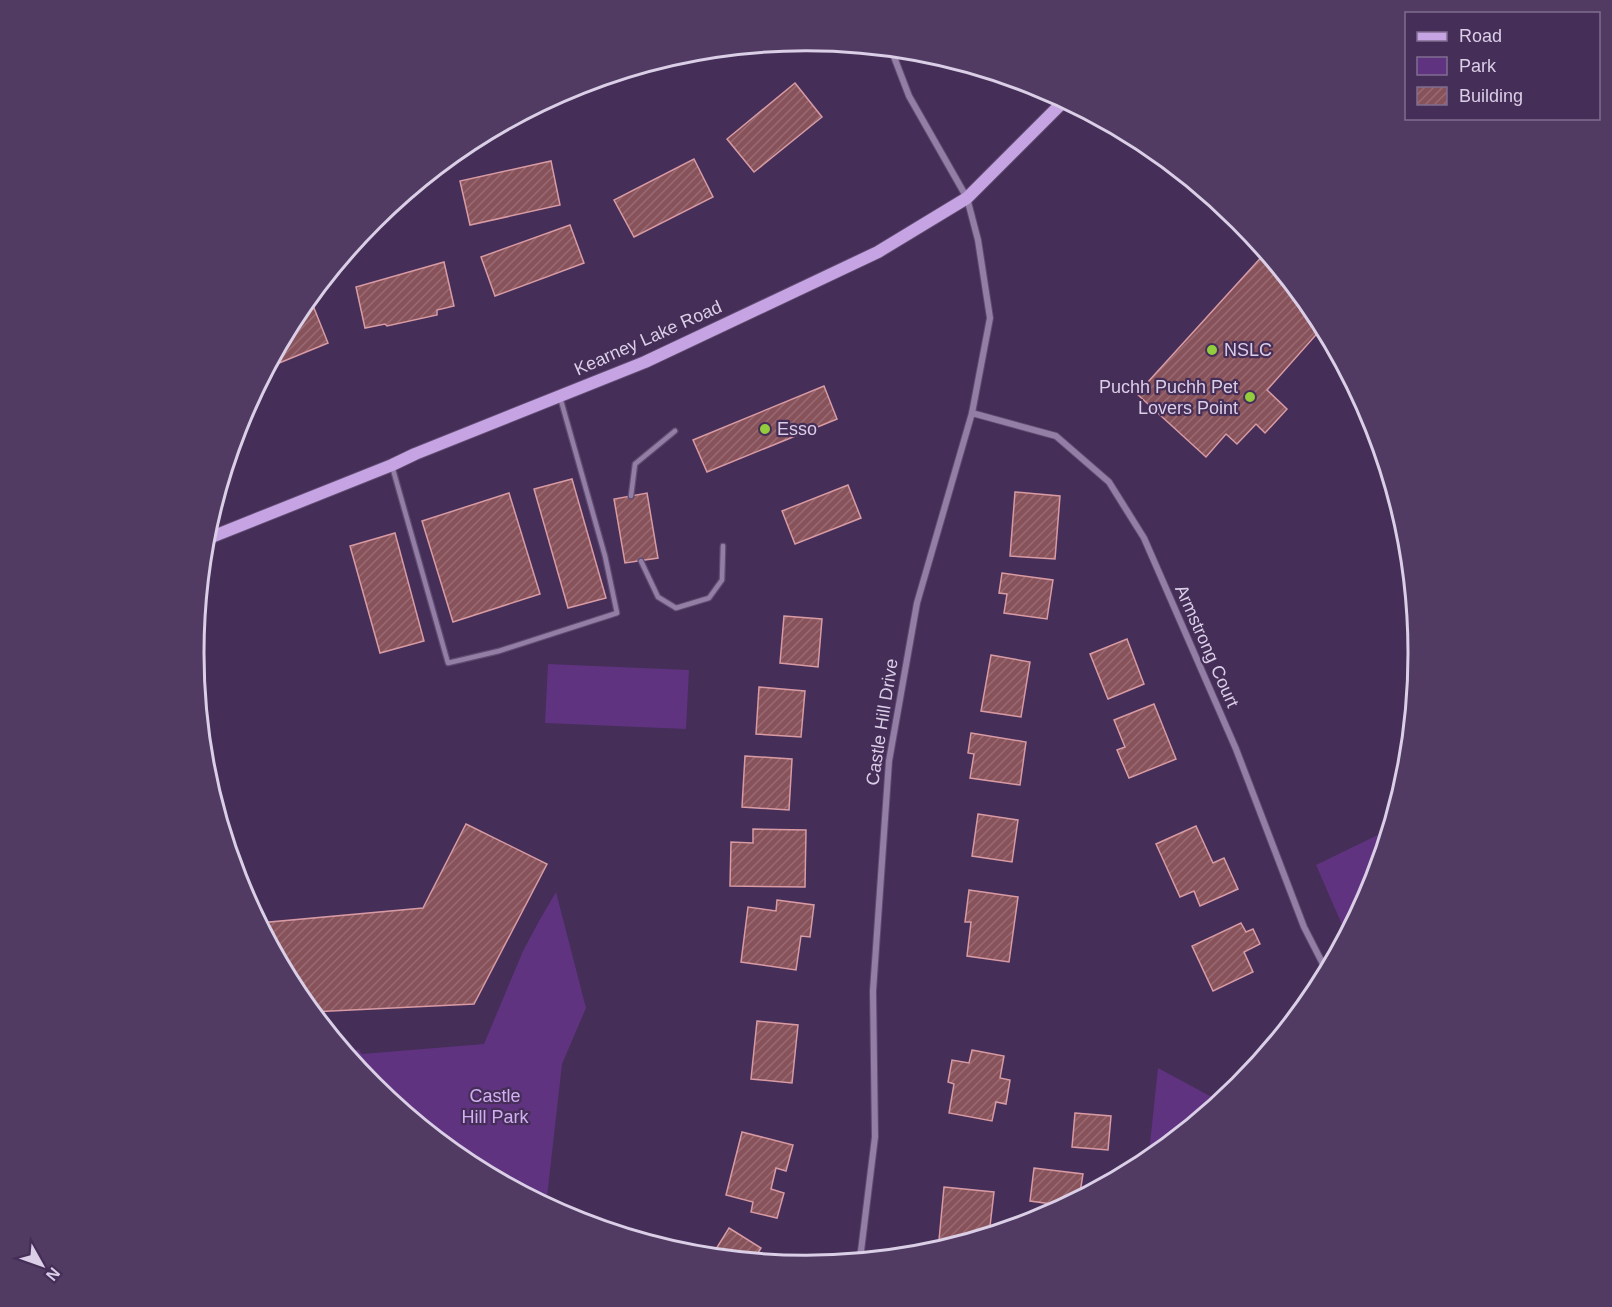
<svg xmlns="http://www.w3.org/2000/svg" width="1612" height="1307" font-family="Helvetica,sans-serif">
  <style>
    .green { fill: #5f337f }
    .building { fill: url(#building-hatch); stroke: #d89ba4; stroke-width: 1.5 }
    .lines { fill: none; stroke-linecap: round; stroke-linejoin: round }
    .service-casing { stroke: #604b71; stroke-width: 7 }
    .minor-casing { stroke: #604b71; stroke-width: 8 }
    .secondary-casing { stroke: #604b71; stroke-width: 14 }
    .service { stroke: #937ea6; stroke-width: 4.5 }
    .minor { stroke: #937ea6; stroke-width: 6 }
    .secondary { stroke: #c6a4e3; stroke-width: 12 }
    .poi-dot { fill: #93cc3d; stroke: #452e57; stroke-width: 2 }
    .labels { text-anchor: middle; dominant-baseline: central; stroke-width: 4.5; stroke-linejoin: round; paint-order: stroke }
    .street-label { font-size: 18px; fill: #dbcee7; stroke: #452e57 }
    .poi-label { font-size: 18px; fill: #dbcee7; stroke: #452e57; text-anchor: start }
    .park-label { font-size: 18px; fill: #d2aef2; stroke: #452e57 }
    .rim { fill: none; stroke: #dbcee7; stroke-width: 3 }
  </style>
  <defs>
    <pattern id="building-hatch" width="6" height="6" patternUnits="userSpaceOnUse" patternTransform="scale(1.5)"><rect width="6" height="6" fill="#88525b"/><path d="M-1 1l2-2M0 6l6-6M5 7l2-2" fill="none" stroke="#986a73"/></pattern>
  </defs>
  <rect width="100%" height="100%" fill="#452e57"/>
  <!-- green -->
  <g class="green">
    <polygon points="548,664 689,670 686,729 545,723"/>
    <polygon points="1390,829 1372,888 1347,936 1316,865"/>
    <polygon points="556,892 586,1008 562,1064 546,1206 465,1163 372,1087 346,1055 352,1054 358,1049 362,1054 484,1044 523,951 539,921"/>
    <polygon points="1158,1068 1221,1102 1148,1162"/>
  </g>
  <!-- building -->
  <g class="building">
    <polygon points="795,83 822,117 754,172 727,139"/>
    <polygon points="694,159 713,197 634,237 614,200"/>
    <polygon points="551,161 560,205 470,225 460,181"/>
    <polygon points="570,225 584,263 495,296 481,257"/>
    <polygon points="1266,252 1316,313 1323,327 1267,390 1287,409 1265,433 1256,424 1237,444 1226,434 1206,457 1137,394"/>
    <polygon points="444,262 454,306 437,310 437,315 387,326 385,324 365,328 356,287"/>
    <polygon points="314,308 328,343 267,368 295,316"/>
    <polygon points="824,386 837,419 707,472 693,440"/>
    <polygon points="572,479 606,598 568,608 534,489"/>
    <polygon points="848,485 861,518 795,544 782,511"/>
    <polygon points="1015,492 1060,496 1055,559 1010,556"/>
    <polygon points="509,493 540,594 453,622 422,521"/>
    <polygon points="647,493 658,558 625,563 614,499"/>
    <polygon points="395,533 424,641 380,653 350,546"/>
    <polygon points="1002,573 1053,580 1047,619 1004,613 1007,594 999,593"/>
    <polygon points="784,616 822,619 818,667 780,663"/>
    <polygon points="1127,639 1144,684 1108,699 1090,654"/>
    <polygon points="991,655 1030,662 1021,717 981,711"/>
    <polygon points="759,687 805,691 801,737 756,734"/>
    <polygon points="1154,704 1176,759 1129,778 1117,750 1125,747 1114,720"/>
    <polygon points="971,733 1026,742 1020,785 970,778 974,754 968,753"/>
    <polygon points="745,756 792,759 789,810 742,807"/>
    <polygon points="978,814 1018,820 1012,862 972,856"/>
    <polygon points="466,824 547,864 474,1004 311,1012 296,994 259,923 423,908"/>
    <polygon points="1196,826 1213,863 1224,858 1238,889 1200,906 1194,891 1180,897 1156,844"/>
    <polygon points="753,829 806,830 805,887 730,886 731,842 753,843"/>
    <polygon points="969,890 1018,897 1009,962 967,956 971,922 965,922"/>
    <polygon points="777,900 814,905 810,937 801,936 796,970 741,962 748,907 776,911"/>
    <polygon points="1241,923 1246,932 1253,929 1260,944 1244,952 1253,972 1213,991 1192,946"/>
    <polygon points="757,1021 798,1025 792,1083 751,1079"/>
    <polygon points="972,1050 1004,1056 1000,1078 1010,1080 1006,1104 996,1102 992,1121 949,1113 954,1084 948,1082 952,1060 969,1063"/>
    <polygon points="1075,1113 1111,1116 1108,1150 1072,1147"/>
    <polygon points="742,1132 793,1145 786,1171 776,1168 771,1189 784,1193 777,1218 751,1212 753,1202 726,1195"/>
    <polygon points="1034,1168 1083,1174 1079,1199 1067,1206 1030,1201"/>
    <polygon points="944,1187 994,1192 989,1235 965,1243 939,1240"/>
    <polygon points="729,1228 761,1248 753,1261 711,1257"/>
  </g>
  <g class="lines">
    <!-- service casing -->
    <g class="service-casing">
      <g id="service">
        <polyline points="392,466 448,663 499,651 617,613 605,556 560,397"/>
        <polyline points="631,496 635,464 675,431"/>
        <polyline points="641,561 658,597 676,608 709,598 722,580 723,546"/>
      </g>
    </g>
    <!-- minor casing -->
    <g class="minor-casing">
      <g id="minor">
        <polyline points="972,413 1056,436 1109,482 1144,538 1236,749 1304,927 1327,972"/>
        <polyline points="856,1262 861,1251 875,1137 873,991 889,761 917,603 972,413 990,318 978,240 967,198 909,96 891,49"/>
      </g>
    </g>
    <!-- secondary casing -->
    <g class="secondary-casing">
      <polyline id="secondary" points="204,540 392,465 415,454 645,362 878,252 967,198 1065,100"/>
    </g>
    <!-- service -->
    <use href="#service" class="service"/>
    <!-- minor -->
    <use href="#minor" class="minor"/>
    <!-- secondary -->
    <use href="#secondary" class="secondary"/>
  </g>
  <!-- markers -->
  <g class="poi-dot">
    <circle cx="1212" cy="350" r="6"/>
    <circle cx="1250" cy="397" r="6"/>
    <circle cx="765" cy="429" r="6"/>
  </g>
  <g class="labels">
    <!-- street labels -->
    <g class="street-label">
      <text transform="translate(648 338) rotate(-24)">Kearney Lake Road</text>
      <text transform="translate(1207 646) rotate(66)">Armstrong Court</text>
      <text transform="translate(882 722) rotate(-81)">Castle Hill Drive</text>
    </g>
    <!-- poi labels -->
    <g class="poi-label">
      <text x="1224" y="350">NSLC</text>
      <text x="1238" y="387" text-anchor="end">Puchh Puchh Pet<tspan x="1238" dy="21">Lovers Point</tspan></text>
      <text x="777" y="429">Esso</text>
    </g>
    <!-- park labels -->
    <g class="park-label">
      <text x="495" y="1096">Castle<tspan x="495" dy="21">Hill Park</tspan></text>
    </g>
  </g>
  <!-- crop -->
  <path d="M0 0H1612V1307H0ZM204 653a602 602 0 1 1 1204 0a602 602 0 1 1-1204 0Z" fill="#513b63" fill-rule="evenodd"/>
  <path class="rim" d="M204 653a602 602 0 1 1 1204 0a602 602 0 1 1-1204 0Z"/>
  <!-- legend -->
  <rect x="1405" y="12" width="195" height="108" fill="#452e57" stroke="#816e91" stroke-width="1.5"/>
  <rect x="1417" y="32" width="30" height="9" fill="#c6a4e3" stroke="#816e91" stroke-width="1.5"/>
  <text x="1459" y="42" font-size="18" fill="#dbcee7">Road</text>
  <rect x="1417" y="57" width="30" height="18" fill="#5f337f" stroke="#816e91" stroke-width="1.5"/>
  <text x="1459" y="72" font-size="18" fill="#dbcee7">Park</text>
  <rect x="1417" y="87" width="30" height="18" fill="url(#building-hatch)" stroke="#816e91" stroke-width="1.5"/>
  <text x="1459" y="102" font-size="18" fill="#dbcee7">Building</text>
  <!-- north arrow -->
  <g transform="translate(42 1265) rotate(130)" stroke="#452e57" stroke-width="4.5" paint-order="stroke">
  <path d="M0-4.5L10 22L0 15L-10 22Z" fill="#dbcee7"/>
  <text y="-9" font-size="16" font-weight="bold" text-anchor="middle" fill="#dbcee7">N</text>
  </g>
</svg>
